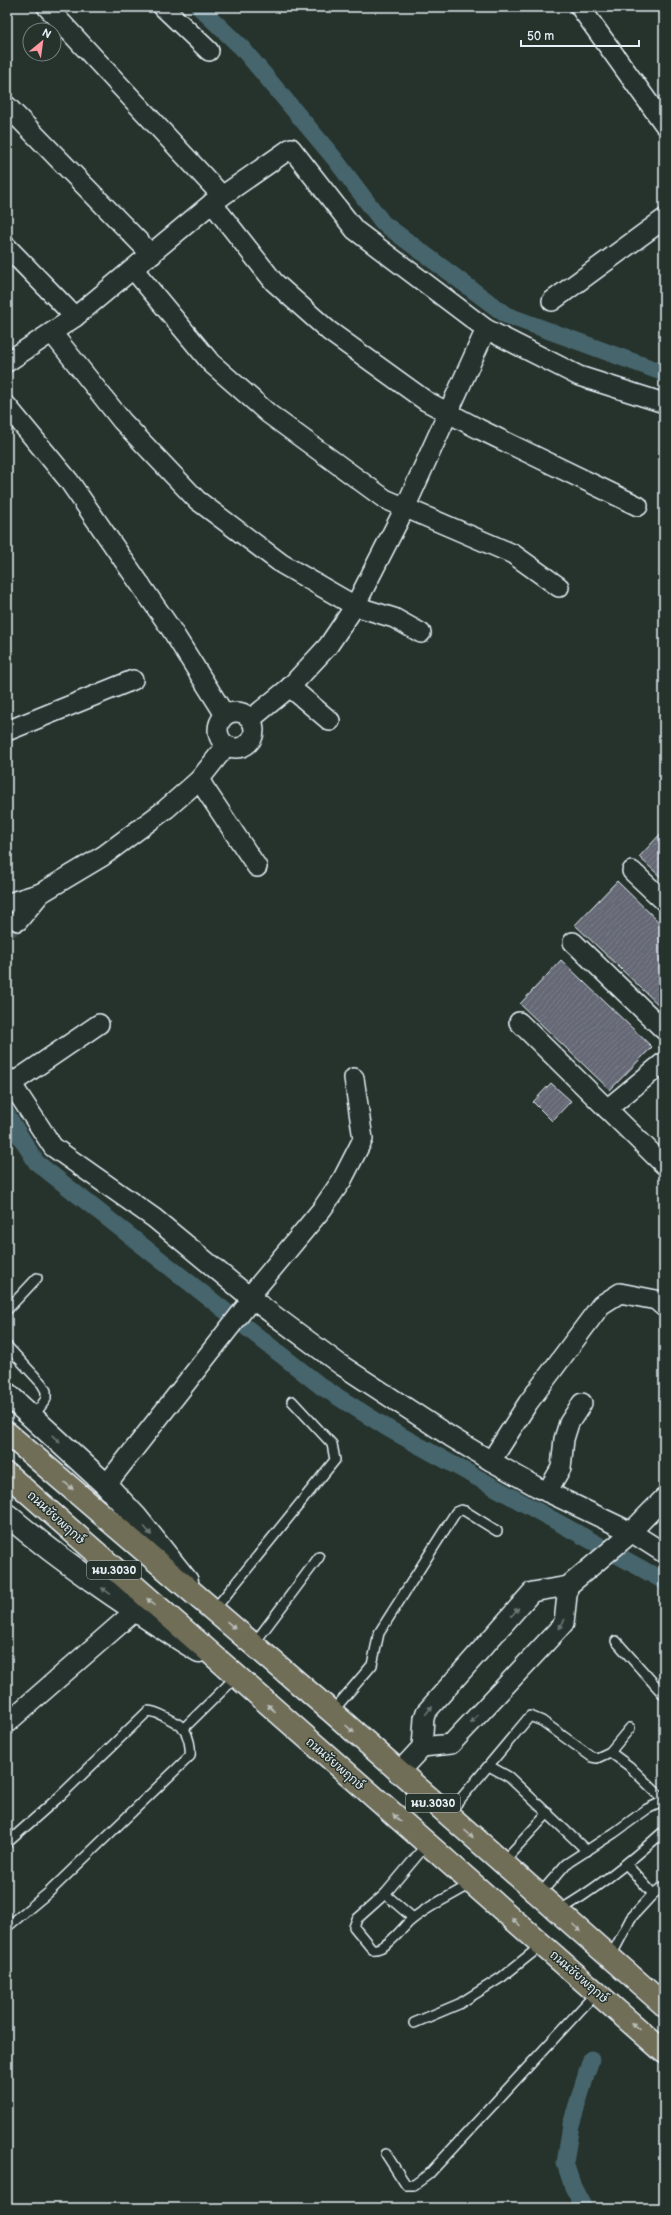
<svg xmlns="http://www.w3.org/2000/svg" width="671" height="2215" font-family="'Balsamiq Sans','Playpen Sans Thai',sans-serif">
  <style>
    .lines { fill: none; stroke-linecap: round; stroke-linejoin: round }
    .canal { stroke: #46656c; stroke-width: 17 }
    .building { fill: url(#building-hatch); stroke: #e8f1f8 }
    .minor-tunnel { stroke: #43504b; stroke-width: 19; stroke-dasharray: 19 10; stroke-linecap: butt }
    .service-casing { stroke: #e8f1f8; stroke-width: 12 }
    .minor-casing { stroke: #e8f1f8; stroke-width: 22 }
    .secondary-casing { stroke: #e8f1f8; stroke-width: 25 }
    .primary-casing { stroke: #e8f1f8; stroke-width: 25 }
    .service { stroke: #26332d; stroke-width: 9 }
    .minor { stroke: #26332d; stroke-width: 19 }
    .secondary { stroke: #26332d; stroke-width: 22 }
    .primary { stroke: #716e59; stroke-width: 22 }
    .oneway { fill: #6a7674 }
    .oneway2 { fill: #b8bdb8 }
    .labels { text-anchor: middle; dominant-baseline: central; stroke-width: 3; stroke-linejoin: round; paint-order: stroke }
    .shield { fill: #26332d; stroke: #aeb8bb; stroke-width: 1 }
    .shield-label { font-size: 11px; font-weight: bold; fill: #e8f1f8 }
    .street-label { font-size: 12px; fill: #e8f1f8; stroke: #26332d }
  </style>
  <defs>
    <pattern id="building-hatch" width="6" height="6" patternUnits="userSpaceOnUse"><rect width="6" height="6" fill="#656774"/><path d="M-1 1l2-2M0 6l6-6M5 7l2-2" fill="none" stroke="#7b7d89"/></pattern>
  </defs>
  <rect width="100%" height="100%" fill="#26332d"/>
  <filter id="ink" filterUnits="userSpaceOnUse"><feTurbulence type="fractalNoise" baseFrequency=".025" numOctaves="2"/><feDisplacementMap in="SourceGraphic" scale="8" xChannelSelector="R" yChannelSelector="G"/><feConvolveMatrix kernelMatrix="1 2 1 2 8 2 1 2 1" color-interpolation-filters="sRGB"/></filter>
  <g filter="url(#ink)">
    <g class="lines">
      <!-- canal -->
      <g class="canal">
        <polyline points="199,7 242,48 334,158 383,223 506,315 664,373"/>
        <polyline points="7,1115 36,1162 322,1387 389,1429 664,1581"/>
        <polyline points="584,2208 573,2187 565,2163 571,2125 591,2059"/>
      </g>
    </g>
    <!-- building -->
    <g class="building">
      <polygon points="664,830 664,880 639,857"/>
      <polygon points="617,881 664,927 664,1010 575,925"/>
      <polygon points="561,960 652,1047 610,1090 520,1004"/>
      <polygon points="551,1083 571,1101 552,1121 533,1102"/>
    </g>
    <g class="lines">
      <!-- minor-tunnel -->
      <polyline class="minor-tunnel" points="7,930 18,921"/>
      <!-- service casing -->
      <g class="service-casing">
        <g id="service">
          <polyline points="7,1310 37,1278"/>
          <polyline points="7,1346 42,1384 46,1391 46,1399 33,1417"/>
          <polyline points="214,1610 335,1460 332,1444 292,1401"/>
          <polyline points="616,1641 664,1695"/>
          <polyline points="253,1645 319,1557"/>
          <polyline points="332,1712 372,1665 379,1633 456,1512 461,1510 465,1511 497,1531"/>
          <polyline points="183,1729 236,1677"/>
          <polyline points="610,1752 630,1728"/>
          <polyline points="489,1766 509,1777 587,1851"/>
          <polyline points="448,1814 530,1716 542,1721 592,1757 597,1758 610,1752 629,1766 664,1800"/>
          <path d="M7 1843 59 1797 148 1711C156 1711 179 1723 184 1729 189 1737 191 1748 190 1756L48 1893 7 1927"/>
          <path d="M427 1844 385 1894 357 1919 354 1927 372 1949C385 1951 400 1931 408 1923 426 1906 452 1896 472 1883"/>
          <polyline points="502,1863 548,1813"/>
          <polyline points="385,1894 413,1918"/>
          <polyline points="653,1894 664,1886"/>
          <polyline points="539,1895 566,1864 614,1833 647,1809 664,1801"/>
          <path d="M558 1911C597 1889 631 1861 664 1831"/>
          <polyline points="610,1958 631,1918 653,1894 627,1865"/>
          <polyline points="414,2023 459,2004 502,1977 542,1945"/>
          <polyline points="386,2154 406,2185 414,2185 429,2174 596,1993"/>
        </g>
      </g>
      <!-- minor casing -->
      <g class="minor-casing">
        <g id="minor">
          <polyline points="47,7 222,196"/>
          <polyline points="163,7 209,51"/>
          <polyline points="580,7 664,124"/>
          <polyline points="7,106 152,255"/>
          <polyline points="212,203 274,282 329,331 426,401 479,429 638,506"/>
          <polyline points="7,247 75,317"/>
          <polyline points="134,270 211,363 269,414 385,499 513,554 559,587"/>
          <polyline points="552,301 664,219"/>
          <polyline points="52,333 122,421 197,500 282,564 355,606 394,618 421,633"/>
          <polyline points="7,362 75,317 212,203 291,148 355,230 486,329 579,376 664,403"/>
          <polyline points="7,406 69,481 171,629 225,715"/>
          <polyline points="290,687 330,721"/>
          <circle cx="236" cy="730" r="18"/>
          <polyline points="251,719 290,687 328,646 355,606 405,508 486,329"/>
          <polyline points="7,731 133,680"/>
          <polyline points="199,780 257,867"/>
          <polyline points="632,871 664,901"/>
          <polyline points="8,903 41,893 103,856 166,809 199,780 226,746"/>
          <polyline points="18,921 41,893"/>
          <polyline points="573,942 664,1030"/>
          <polyline points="519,1022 663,1164"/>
          <polyline points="7,1077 53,1147 154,1218 252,1299 341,1365 451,1437 491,1461 537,1487 631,1532 664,1553"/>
          <polyline points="11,1084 99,1024"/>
          <polyline points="607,1109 664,1062"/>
          <polyline points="249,1297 322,1209 342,1180 363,1139 354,1078"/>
          <polyline points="491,1461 528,1403 601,1305 620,1293 656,1300 664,1307"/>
          <polyline points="106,1485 252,1299"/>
          <polyline points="547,1492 561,1468 564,1439 569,1423 582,1403"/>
          <polyline points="7,1723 135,1611"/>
          <polyline points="422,1747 451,1744 554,1634 564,1623 568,1586"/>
          <polyline points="398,1773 422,1747 424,1718 426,1712 532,1592 568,1586 624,1539 664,1498"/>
        </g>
      </g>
      <!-- secondary casing -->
      <g class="secondary-casing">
        <g id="secondary">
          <polyline points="7,1394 106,1485 136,1517 187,1581"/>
          <path d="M7 1515C67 1566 132 1609 199 1651"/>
        </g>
      </g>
      <!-- primary casing -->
      <g class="primary-casing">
        <g id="primary">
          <polyline points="7,1433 332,1712 664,2005"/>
          <polyline points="7,1474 664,2052"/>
        </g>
      </g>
      <!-- service -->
      <use href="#service" class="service"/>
      <!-- minor -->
      <use href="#minor" class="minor"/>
      <!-- secondary -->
      <use href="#secondary" class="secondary"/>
      <!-- primary -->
      <use href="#primary" class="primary"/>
    </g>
    <!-- one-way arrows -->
    <defs><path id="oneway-solid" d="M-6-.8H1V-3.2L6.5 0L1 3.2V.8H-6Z"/></defs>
    <g class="oneway">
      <use href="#oneway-solid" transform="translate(56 1439) rotate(43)"/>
      <use href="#oneway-solid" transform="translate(148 1531) rotate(50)"/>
      <use href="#oneway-solid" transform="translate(106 1591) rotate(-145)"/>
      <use href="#oneway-solid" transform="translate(515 1612) rotate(-48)"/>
      <use href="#oneway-solid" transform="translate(562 1624) rotate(120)"/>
      <use href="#oneway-solid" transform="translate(429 1710) rotate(-52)"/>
      <use href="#oneway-solid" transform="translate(474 1719) rotate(133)"/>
    </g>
    <g class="oneway2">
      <use href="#oneway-solid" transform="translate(69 1486) rotate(41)"/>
      <use href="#oneway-solid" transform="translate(151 1602) rotate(-138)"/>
      <use href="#oneway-solid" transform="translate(231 1625) rotate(41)"/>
      <use href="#oneway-solid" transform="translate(271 1708) rotate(-139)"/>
      <use href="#oneway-solid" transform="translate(350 1729) rotate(42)"/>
      <use href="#oneway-solid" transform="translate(397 1818) rotate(-139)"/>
      <use href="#oneway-solid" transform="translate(469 1834) rotate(41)"/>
      <use href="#oneway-solid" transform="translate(516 1922) rotate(-139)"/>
      <use href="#oneway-solid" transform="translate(577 1928) rotate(42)"/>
      <use href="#oneway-solid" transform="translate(635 2026) rotate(-139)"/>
    </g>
  </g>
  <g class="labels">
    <!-- shield labels -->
    <g class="shield">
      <rect x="87" y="1561" width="54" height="18" rx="3"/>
      <rect x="406" y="1794" width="54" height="18" rx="3"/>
    </g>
    <g class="shield-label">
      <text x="114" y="1570">นบ.3030</text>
      <text x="433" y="1803">นบ.3030</text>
    </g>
    <!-- street labels -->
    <g class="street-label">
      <text transform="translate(56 1518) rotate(42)">ถนนชัยพฤกษ์</text>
      <text transform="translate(335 1764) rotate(41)">ถนนชัยพฤกษ์</text>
      <text transform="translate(579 1977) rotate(41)">ถนนชัยพฤกษ์</text>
    </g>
  </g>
  <!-- margin -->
  <rect width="671" height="2215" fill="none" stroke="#26332d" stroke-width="24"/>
  <rect x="12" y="12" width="647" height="2191" fill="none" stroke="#e8f1f8" stroke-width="1.5" filter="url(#ink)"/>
  <!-- north arrow -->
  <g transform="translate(42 42) rotate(29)"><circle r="19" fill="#26332d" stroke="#747f7e"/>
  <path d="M0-3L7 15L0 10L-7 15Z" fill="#ff9aa2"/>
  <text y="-6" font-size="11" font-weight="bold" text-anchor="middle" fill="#e8f1f8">N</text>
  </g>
  <!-- scale -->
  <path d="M521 40v6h118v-6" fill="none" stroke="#e8f1f8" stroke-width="2"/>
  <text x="527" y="40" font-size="12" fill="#e8f1f8" stroke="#26332d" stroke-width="3" paint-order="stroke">50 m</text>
</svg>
